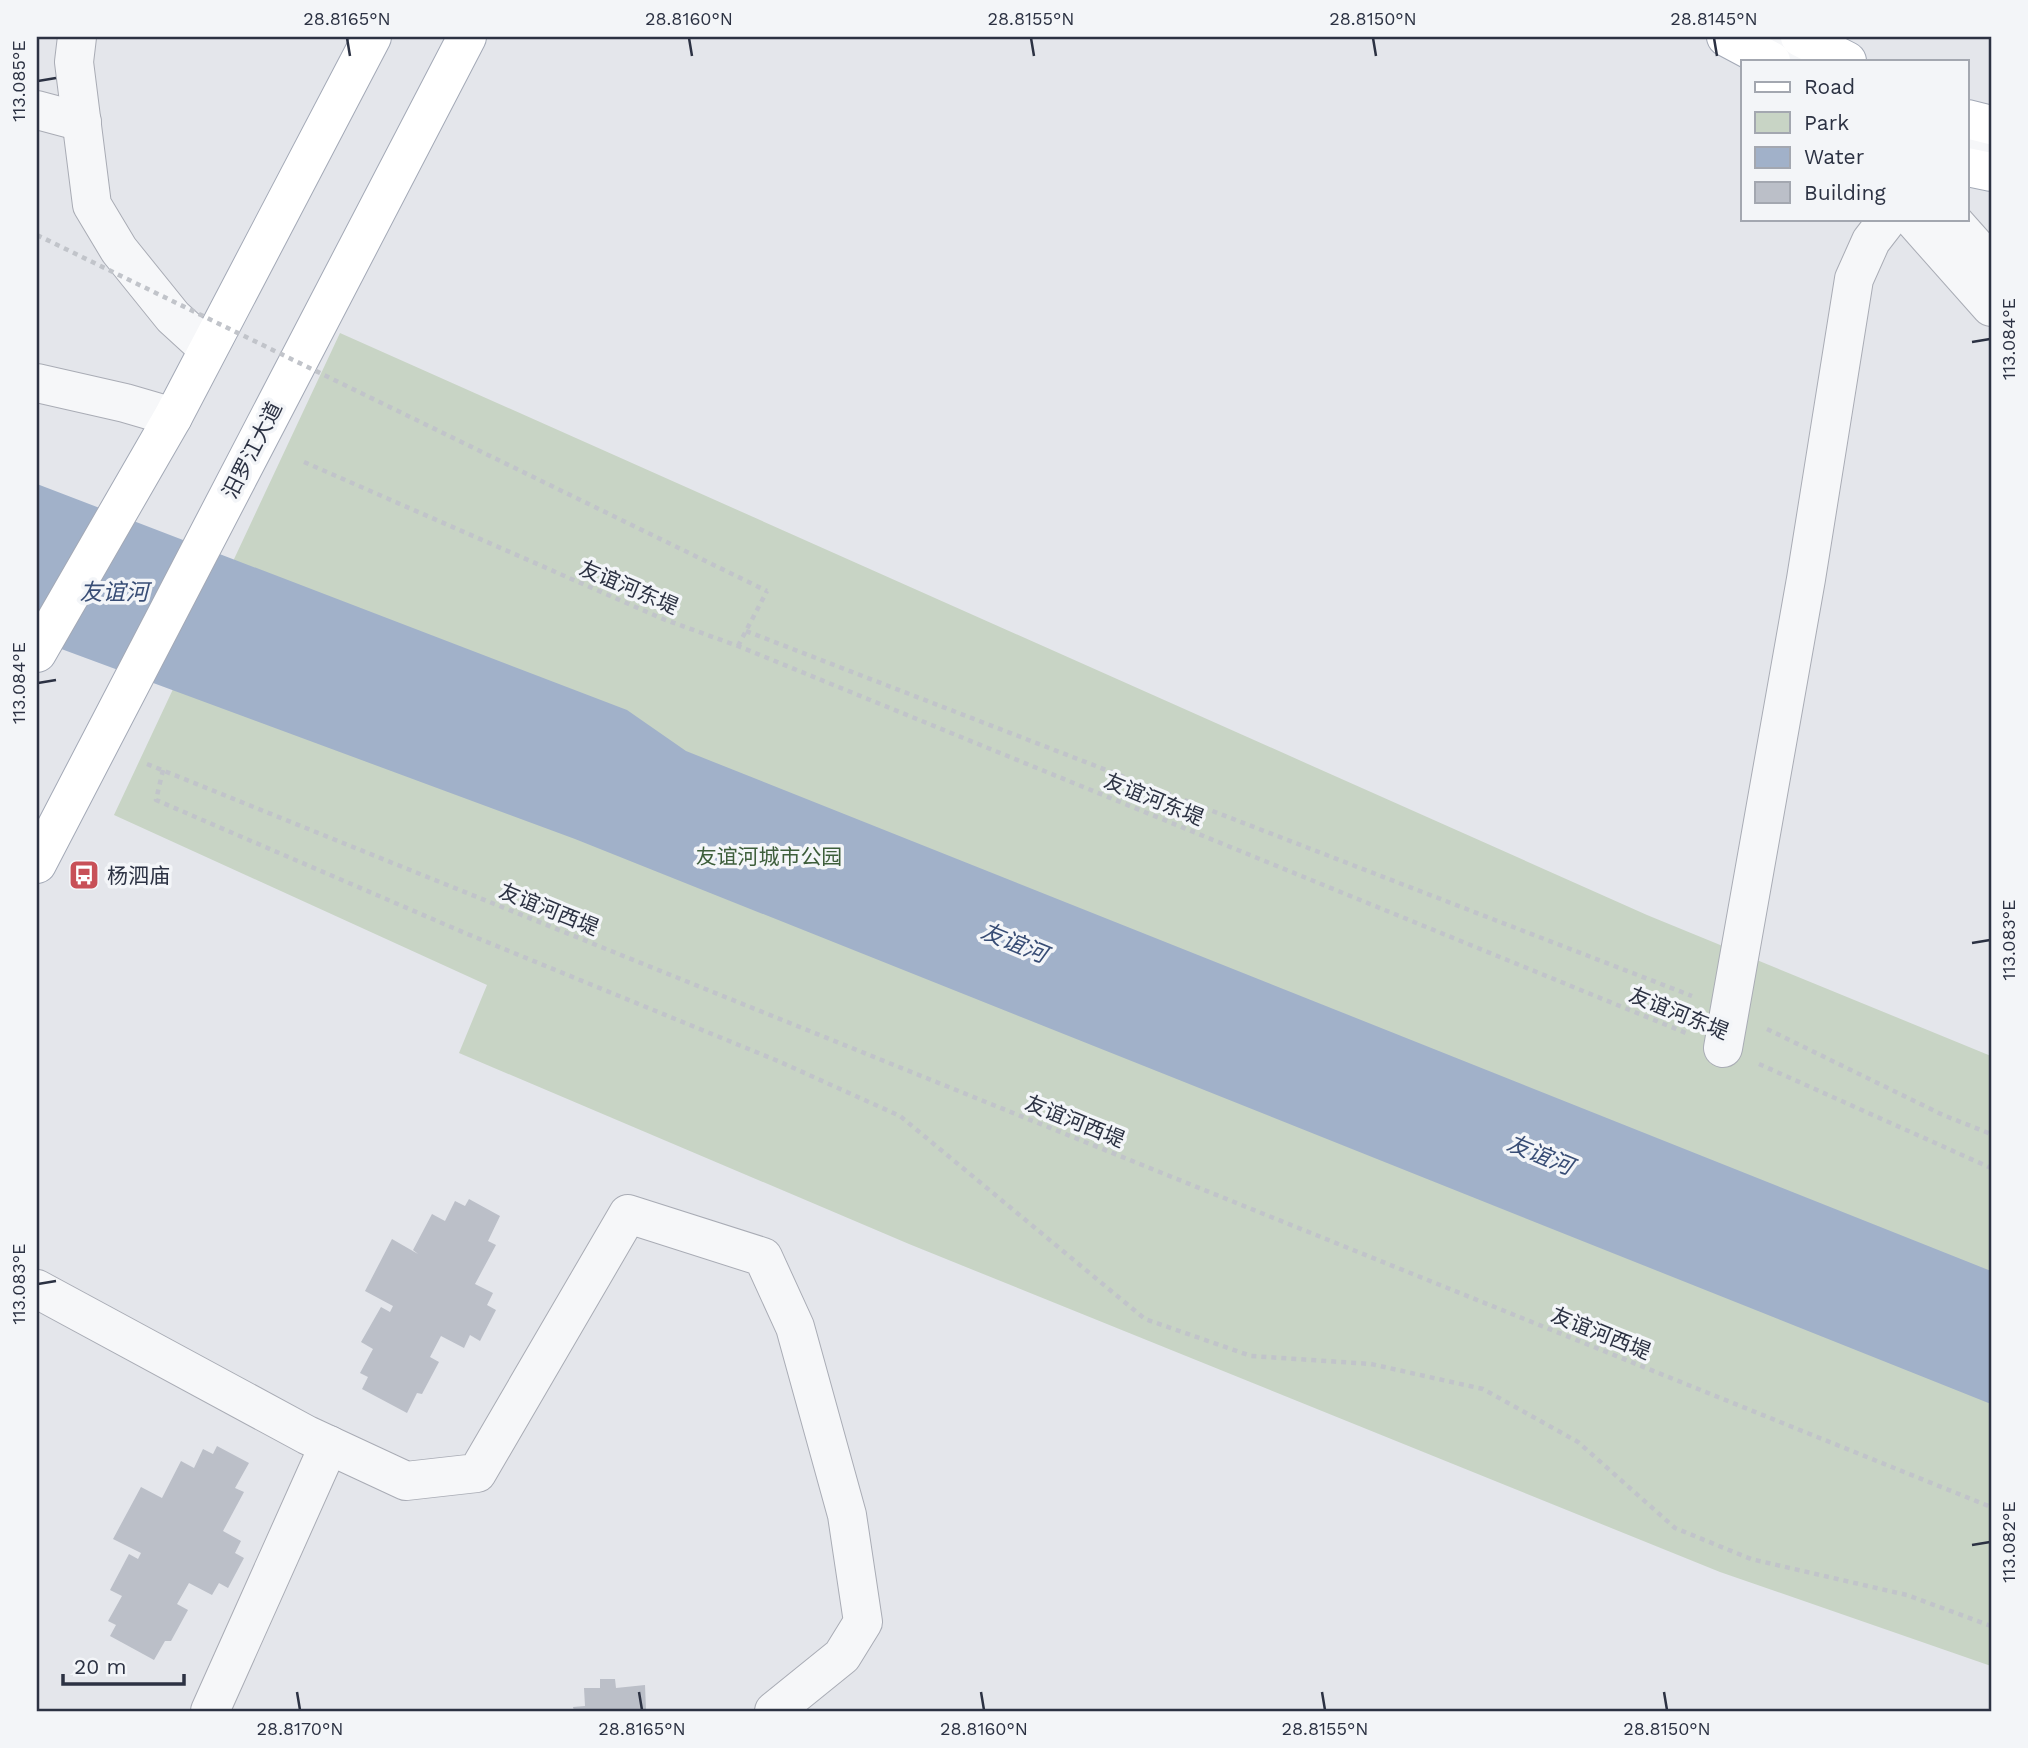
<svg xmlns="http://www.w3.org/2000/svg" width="2028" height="1748" font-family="'Work Sans','Noto Sans SC',sans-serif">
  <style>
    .green { fill: #c8d4c5 }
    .water { fill: #a1b1c9 }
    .building { fill: #bbbfc8 }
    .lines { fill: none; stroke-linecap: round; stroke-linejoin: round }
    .minor-casing { stroke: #a9acb5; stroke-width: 40 }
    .major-casing { stroke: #a3a9b6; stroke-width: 40 }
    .path { stroke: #c1c4ca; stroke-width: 4.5; stroke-dasharray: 5 5; stroke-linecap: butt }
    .minor { stroke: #f6f7f9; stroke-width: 38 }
    .major { stroke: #fff; stroke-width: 38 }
    .path-bridge { stroke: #c1c4ca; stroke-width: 4.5; stroke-dasharray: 5 5; stroke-linecap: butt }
    .ticks { fill: none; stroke: #2c3243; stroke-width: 2.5 }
    .labels { text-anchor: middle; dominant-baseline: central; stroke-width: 7; stroke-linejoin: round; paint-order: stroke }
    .street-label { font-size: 21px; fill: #2c3243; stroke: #f3f5f8 }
    .park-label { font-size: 21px; fill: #3d5e3a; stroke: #f3f5f8 }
    .poi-label { font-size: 21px; fill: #2c3243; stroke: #f3f5f8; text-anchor: start }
    .water-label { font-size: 23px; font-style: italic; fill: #384d75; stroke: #f3f5f8 }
    .neatline { fill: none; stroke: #2c3243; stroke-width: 2.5 }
    .ticks-label { font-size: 18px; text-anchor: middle; fill: #2c3243 }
  </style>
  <rect width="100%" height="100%" fill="#e4e6eb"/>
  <!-- green -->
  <polygon class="green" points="340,333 1647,915 1991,1056 1991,1666 1720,1572 909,1244 459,1053 487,985 114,815"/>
  <!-- water -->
  <polygon class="water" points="37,484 627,710 686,751 1991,1271 1991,1404 575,839 37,640"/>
  <!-- building -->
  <g class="building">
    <polygon points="469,1199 500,1216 488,1241 496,1245 475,1284 493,1293 487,1305 496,1310 480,1341 470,1335 464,1348 441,1336 430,1357 439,1362 422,1394 417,1393 407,1413 362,1389 368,1377 360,1373 373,1349 361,1342 381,1307 390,1312 393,1306 365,1291 392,1239 418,1254 413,1250 432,1214 445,1221 455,1201 465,1206"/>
    <polygon points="217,1446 249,1463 235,1488 244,1492 223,1531 241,1541 235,1553 244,1558 228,1588 219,1583 212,1595 189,1583 177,1604 188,1610 171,1641 165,1641 154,1660 110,1636 116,1625 108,1621 122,1596 110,1590 129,1554 138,1559 141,1553 113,1539 141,1487 162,1498 181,1461 194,1468 203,1449 213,1454"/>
    <polygon points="600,1679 615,1679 616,1688 645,1685 646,1709 652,1711 574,1711 573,1707 585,1706 584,1688 600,1688"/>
  </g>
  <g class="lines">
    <!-- minor casing -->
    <g class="minor-casing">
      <g id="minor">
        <polyline points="77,37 74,62 92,205 119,250 173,317 208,349"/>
        <polyline points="1777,37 1798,61"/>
        <polyline points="37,110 82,122"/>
        <polyline points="1967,148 1991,140"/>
        <polyline points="1913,219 1991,307"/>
        <polyline points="1951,219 1991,264"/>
        <polyline points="37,383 125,403 173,417"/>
        <polyline points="1723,1048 1806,579 1854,279 1871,241 1888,219"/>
        <polyline points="37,1289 307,1435 406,1481 477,1473 628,1214 763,1257 795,1327 847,1515 863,1622 842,1656 774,1711"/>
        <polyline points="210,1711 329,1445"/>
      </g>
    </g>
    <!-- major casing -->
    <g class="major-casing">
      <g id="major">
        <polyline points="1726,37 1771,61"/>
        <polyline points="1800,37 1847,61"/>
        <polyline points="1967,119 1991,125"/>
        <polyline points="1967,167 1991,172"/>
        <polyline points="37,653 173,417 372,37"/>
        <polyline points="37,864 467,37"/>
      </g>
    </g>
    <!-- path -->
    <g class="path">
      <polyline points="304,462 663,619 738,646 1686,1033"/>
      <polyline points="746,631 1692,996"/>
      <polyline points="738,646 767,591"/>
      <polyline points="147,764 1991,1507"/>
      <polyline points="163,770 156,800 465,933 778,1061 900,1116 1145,1319 1251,1356 1371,1364 1483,1389 1578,1442 1675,1528 1751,1559 1907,1595 1991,1626"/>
      <polyline points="1767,1029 1943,1115 1991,1134"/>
      <polyline points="1759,1064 1991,1168"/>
    </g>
    <!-- minor -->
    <use href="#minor" class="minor"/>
    <!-- major -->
    <use href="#major" class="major"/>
    <!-- path-bridge -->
    <polyline class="path-bridge" points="37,235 767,591"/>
  </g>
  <!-- ticks -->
  <path class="ticks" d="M347 38 350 56M689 38 692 56M1031 38 1034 56M1373 38 1376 56M1714 38 1717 56M38 81 56 78M1972 342 1990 339M38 683 56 680M1972 943 1990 940M38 1284 56 1281M1972 1545 1990 1542M297 1692 300 1710M639 1692 642 1710M981 1692 984 1710M1322 1692 1325 1710M1664 1692 1667 1710"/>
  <!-- icons -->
  <defs>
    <g id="bus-square" transform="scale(1.575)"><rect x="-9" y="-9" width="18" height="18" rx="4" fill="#c85057" stroke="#f3f5f8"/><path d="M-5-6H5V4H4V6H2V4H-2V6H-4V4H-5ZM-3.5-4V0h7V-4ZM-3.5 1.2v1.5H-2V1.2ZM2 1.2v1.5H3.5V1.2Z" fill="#fff"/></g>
  </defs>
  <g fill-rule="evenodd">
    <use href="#bus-square" x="84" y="875"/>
  </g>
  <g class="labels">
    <!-- street labels -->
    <g class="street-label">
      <text transform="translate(252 450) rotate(-63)">汨罗江大道</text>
      <text transform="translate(629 587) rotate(23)">友谊河东堤</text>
      <text transform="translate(1154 799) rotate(22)">友谊河东堤</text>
      <text transform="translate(549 909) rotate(22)">友谊河西堤</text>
      <text transform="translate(1679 1013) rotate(22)">友谊河东堤</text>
      <text transform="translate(1075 1121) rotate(22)">友谊河西堤</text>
      <text transform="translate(1601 1333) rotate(22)">友谊河西堤</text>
    </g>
    <!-- park labels -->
    <g class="park-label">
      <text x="769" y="856">友谊河城市公园</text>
    </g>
    <!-- poi labels -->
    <g class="poi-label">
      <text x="107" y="875">杨泗庙</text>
    </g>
    <!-- water labels -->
    <g class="water-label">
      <text x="114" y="592">友谊河</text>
      <text transform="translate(1014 943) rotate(22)">友谊河</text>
      <text transform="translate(1540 1155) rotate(22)">友谊河</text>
    </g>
  </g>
  <!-- border -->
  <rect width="2028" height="1748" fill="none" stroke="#f3f5f8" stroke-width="77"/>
  <!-- legend -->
  <rect x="1741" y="60" width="228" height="161" fill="#f3f5f8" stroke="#a3a7b0" stroke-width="2"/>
  <rect x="1755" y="82" width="35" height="10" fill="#ffffff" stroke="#a3a7b0" stroke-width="2"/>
  <text x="1804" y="94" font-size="21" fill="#2c3243">Road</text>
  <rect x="1755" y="112" width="35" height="21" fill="#c8d4c5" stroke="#a3a7b0" stroke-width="2"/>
  <text x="1804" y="130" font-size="21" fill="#2c3243">Park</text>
  <rect x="1755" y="147" width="35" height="21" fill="#a1b1c9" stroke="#a3a7b0" stroke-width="2"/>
  <text x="1804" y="164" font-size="21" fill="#2c3243">Water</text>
  <rect x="1755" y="182" width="35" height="21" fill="#bbbfc8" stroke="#a3a7b0" stroke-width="2"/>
  <text x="1804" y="200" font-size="21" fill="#2c3243">Building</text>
  <!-- scale -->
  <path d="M63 1674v10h121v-10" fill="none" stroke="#2c3243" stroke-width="3.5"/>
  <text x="74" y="1674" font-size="21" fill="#2c3243" stroke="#f3f5f8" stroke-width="5" paint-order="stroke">20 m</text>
  <rect x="38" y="38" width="1952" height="1672" class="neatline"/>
  <g class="ticks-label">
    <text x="347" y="25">28.8165°N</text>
    <text x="689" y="25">28.8160°N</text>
    <text x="1031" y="25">28.8155°N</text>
    <text x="1373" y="25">28.8150°N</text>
    <text x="1714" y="25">28.8145°N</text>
    <text transform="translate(19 81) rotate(-90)" y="6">113.085°E</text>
    <text transform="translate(2009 339) rotate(-90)" y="6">113.084°E</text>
    <text transform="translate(19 683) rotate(-90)" y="6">113.084°E</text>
    <text transform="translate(2009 940) rotate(-90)" y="6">113.083°E</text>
    <text transform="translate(19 1284) rotate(-90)" y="6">113.083°E</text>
    <text transform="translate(2009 1542) rotate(-90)" y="6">113.082°E</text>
    <text x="300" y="1735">28.8170°N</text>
    <text x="642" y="1735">28.8165°N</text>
    <text x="984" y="1735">28.8160°N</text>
    <text x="1325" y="1735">28.8155°N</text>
    <text x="1667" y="1735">28.8150°N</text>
  </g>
</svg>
